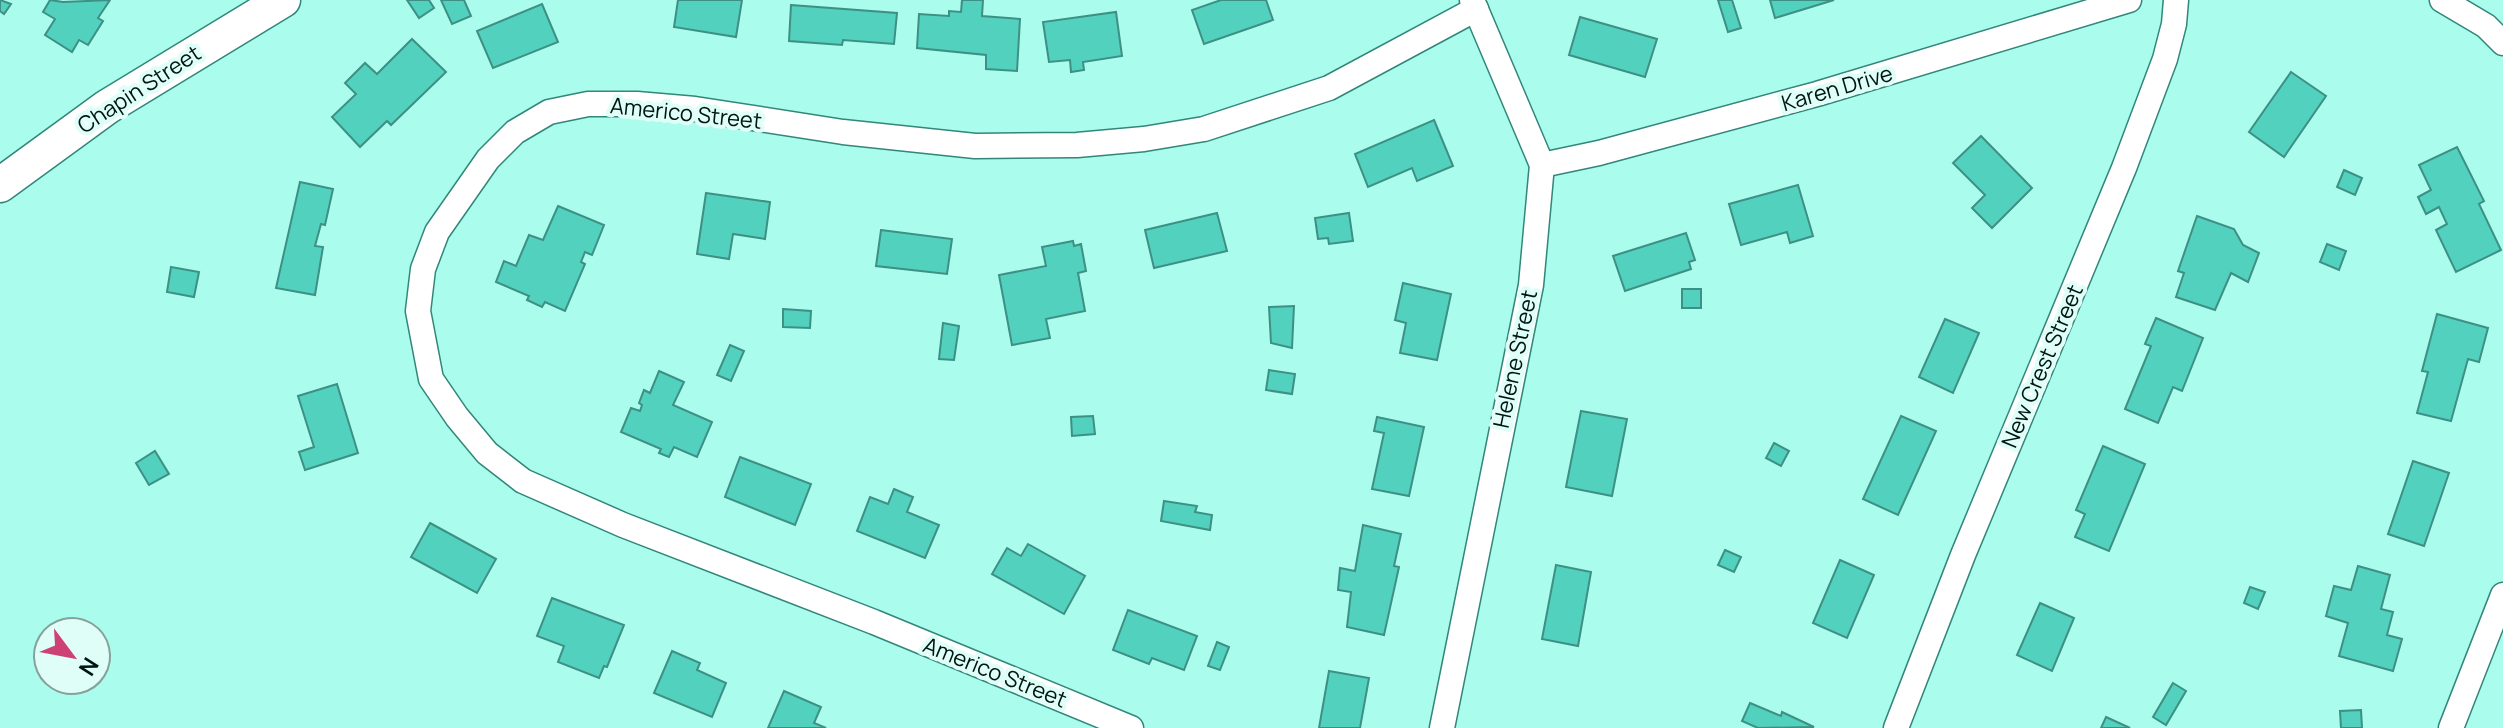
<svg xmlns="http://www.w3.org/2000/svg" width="2503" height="728" font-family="Manrope,sans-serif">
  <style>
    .building { fill: #53d1bf; stroke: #3d9083; stroke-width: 2 }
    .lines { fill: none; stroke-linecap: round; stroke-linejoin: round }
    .street-casing { stroke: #32867a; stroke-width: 27 }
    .secondary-casing { stroke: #32867a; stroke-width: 37 }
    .street { stroke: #fff; stroke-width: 24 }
    .secondary { stroke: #fff; stroke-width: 34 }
    .labels { text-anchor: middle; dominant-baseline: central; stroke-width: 8; stroke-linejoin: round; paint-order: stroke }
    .street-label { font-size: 22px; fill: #001512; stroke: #dffef8 }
  </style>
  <rect width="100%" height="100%" fill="#aafced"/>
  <!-- building -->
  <g class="building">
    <polygon points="0,0 11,4 4,14 0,11"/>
    <polygon points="50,0 63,2 110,0 98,18 103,21 88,45 79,40 72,52 45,35 55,19 43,12"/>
    <polygon points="407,0 429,0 434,8 419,18"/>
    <polygon points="441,0 464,0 471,16 452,24"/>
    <polygon points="678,0 742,0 736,37 674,27"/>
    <polygon points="962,0 983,0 982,16 1020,19 1017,71 986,69 986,55 917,48 919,14 949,16 949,11 961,12"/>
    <polygon points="1221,0 1266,0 1273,20 1204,44 1192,10"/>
    <polygon points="1718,0 1732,0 1741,28 1728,32"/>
    <polygon points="1770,0 1834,0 1775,18"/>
    <polygon points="542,4 558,42 493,68 477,31"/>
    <polygon points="791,5 897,13 894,44 843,40 842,45 789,41"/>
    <polygon points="1116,12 1122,56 1083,62 1084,70 1071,72 1070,60 1049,62 1043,22"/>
    <polygon points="1580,17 1657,39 1645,77 1569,55"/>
    <polygon points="412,39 446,72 391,125 387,121 360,147 332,117 356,94 345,83 365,63 377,74"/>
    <polygon points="2291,72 2326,96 2284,157 2249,132"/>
    <polygon points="1434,120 1453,166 1417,181 1412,168 1368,187 1355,154"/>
    <polygon points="1981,136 2032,188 1992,228 1972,208 1985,195 1953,163"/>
    <polygon points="2457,147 2484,201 2479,204 2501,250 2456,272 2436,230 2447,224 2439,207 2426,214 2418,197 2431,190 2419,165"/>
    <polygon points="2344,170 2362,178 2355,195 2337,187"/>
    <polygon points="300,182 333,189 325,225 321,224 315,246 323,247 315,295 276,288"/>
    <polygon points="1798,185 1813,236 1790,243 1787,232 1741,245 1729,204"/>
    <polygon points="706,193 770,202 765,239 733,234 729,259 697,254"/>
    <polygon points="558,206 604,225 592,255 585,252 581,262 585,264 565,311 545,302 542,307 527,300 529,296 496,282 504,261 516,266 529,235 543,240"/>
    <polygon points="1217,213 1227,251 1154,268 1145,230"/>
    <polygon points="1349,213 1353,241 1329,244 1328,238 1318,239 1315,218"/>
    <polygon points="2197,216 2234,229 2243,245 2259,253 2248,282 2231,273 2215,310 2176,297 2184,273 2178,271"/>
    <polygon points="881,230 952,239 947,274 876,266"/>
    <polygon points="1686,233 1695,260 1689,262 1691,269 1625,291 1613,256"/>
    <polygon points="1073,241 1074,246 1081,244 1086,271 1078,273 1085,311 1046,319 1050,338 1012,345 999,275 1046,266 1042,247"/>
    <polygon points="2327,244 2346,251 2339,270 2320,262"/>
    <polygon points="171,267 199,272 194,297 167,292"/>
    <polygon points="1403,283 1451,294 1437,360 1400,353 1406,323 1395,320"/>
    <rect x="1682" y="289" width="19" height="19"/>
    <polygon points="1294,306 1292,348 1271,343 1269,307"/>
    <polygon points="783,309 811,311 810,328 783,327"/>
    <polygon points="2437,314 2488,328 2479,362 2468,359 2451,421 2417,413 2428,372 2422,371"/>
    <polygon points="2156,318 2203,338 2182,391 2173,387 2158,423 2125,409 2151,346 2145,344"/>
    <polygon points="1945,319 1979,333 1953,393 1919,377"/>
    <polygon points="943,323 959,326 954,360 939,359"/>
    <polygon points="730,345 744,351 731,381 717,375"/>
    <polygon points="1269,370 1295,374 1292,394 1266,390"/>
    <polygon points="659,371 684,382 673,405 712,422 697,457 674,447 669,457 659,453 661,449 621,432 631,408 640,411 642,405 639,403 644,390 650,393"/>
    <polygon points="337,384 358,453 305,470 299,452 314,447 298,396"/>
    <polygon points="1581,411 1627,419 1612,496 1566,487"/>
    <polygon points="1093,416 1095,434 1072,436 1071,417"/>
    <polygon points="1901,416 1936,431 1898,515 1863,499"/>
    <polygon points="1377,417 1424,427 1409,496 1372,489 1384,433 1374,431"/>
    <polygon points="1774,443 1789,451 1781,466 1766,458"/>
    <polygon points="2103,446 2145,464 2109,551 2075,537 2085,514 2076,510"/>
    <polygon points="155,451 169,474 149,485 136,463"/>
    <polygon points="740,457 811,484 795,525 725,497"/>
    <polygon points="2413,461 2449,473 2424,546 2388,534"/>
    <polygon points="894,489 913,497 907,512 939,525 925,558 857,531 870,497 888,504"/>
    <polygon points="1164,501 1197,506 1195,512 1212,515 1210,530 1161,521"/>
    <polygon points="430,523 496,559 477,593 411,557"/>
    <polygon points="1363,525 1401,534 1394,566 1399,567 1384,635 1347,627 1351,592 1338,590 1340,568 1355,571"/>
    <polygon points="1028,544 1085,576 1064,614 992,574 1007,548 1021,556"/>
    <polygon points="1725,550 1741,557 1734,572 1718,565"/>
    <polygon points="1840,560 1874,575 1847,638 1813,623"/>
    <polygon points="1556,565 1591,572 1578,646 1542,639"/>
    <polygon points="2358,566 2390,575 2381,609 2393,612 2387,635 2402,639 2393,671 2339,656 2348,623 2326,616 2334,586 2351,590"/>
    <polygon points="2250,587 2265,592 2258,609 2244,603"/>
    <polygon points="552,598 624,625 607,667 604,666 599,678 558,662 564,646 537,636"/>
    <polygon points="2040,603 2074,618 2052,671 2017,655"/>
    <polygon points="1128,610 1197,636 1184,670 1152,658 1149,664 1113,650"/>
    <polygon points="1217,642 1229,647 1220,670 1208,666"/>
    <polygon points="672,651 700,663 697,670 726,683 712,717 654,693"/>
    <polygon points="1329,671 1369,678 1360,728 1319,728"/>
    <polygon points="2173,683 2186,691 2166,725 2153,717"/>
    <polygon points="784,691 821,707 814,723 826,728 768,728"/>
    <polygon points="1750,703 1781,716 1782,712 1814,727 1758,728 1742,721"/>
    <polygon points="2361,710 2362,728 2341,728 2340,711"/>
    <polygon points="2106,717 2130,728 2101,728"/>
  </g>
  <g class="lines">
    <!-- street casing -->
    <g class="street-casing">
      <g id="street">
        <polyline points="2442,0 2486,26 2503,43"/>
        <polyline points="1542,165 1599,153 1817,94 2129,0"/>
        <polyline points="1131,728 874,622 623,525 523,481 487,453 457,417 431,379 418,311 423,269 437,232 488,159 515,132 549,112 588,104 637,104 695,109 843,132 975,146 1077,145 1144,139 1204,129 1329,88 1476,9"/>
        <polyline points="1442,728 1531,285 1542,165 1472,0"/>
        <polyline points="1896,728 1963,555 2124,168 2165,59 2174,24 2176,0"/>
        <polyline points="2451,728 2503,595"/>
      </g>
    </g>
    <!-- secondary casing -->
    <g class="secondary-casing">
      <polyline id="secondary" points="0,185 107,107 283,0"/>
    </g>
    <!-- street -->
    <use href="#street" class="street"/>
    <!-- secondary -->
    <use href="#secondary" class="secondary"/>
  </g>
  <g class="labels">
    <!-- street labels -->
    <g class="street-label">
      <text transform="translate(1837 88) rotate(-16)">Karen Drive</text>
      <text transform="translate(139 89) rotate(-33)">Chapin Street</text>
      <text transform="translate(686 113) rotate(6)">Americo Street</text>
      <text transform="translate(1515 359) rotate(-78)">Helene Street</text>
      <text transform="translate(2042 366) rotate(-67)">New Crest Street</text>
      <text transform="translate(995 672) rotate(22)">Americo Street</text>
    </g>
  </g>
  <!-- north arrow -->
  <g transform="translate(72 656) rotate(122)"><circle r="38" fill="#dffef8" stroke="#86a19c" stroke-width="2"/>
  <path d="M0-6L14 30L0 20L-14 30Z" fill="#cd4175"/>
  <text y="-12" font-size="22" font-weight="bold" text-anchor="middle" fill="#001512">N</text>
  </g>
</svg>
